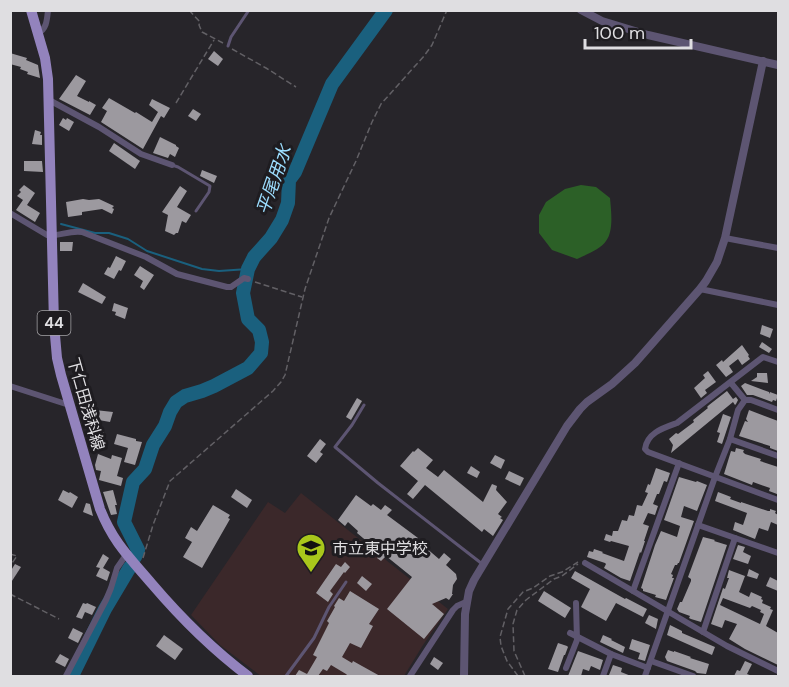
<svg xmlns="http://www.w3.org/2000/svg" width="789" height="687" font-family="'DM Sans','Noto Sans JP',sans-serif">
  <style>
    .education { fill: #3b282a }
    .forest { fill: #2c6027 }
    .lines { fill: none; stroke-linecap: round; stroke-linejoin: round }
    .stream { stroke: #1a607e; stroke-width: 2 }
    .river { stroke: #1a607e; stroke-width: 14 }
    .building { fill: #9c999f; fill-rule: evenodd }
    .path { stroke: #626065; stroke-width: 1.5; stroke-dasharray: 6 3; stroke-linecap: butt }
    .service { stroke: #5d5572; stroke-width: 3 }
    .minor { stroke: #5d5572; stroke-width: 6 }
    .tertiary { stroke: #5d5572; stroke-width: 8 }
    .primary { stroke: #9383bd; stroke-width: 10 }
    .labels { text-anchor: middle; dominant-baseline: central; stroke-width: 6; stroke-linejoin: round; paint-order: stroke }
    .shield { fill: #1e1c20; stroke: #a5a4a7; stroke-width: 1.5 }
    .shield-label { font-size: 15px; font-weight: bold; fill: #dfdee1 }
    .street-label { font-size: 16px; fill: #dfdee1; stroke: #1e1c20 }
    .poi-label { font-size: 16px; fill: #dfdee1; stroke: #1e1c20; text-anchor: start }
    .water-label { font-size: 18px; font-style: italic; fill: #9bdcfd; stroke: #1e1c20 }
  </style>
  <rect width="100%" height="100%" fill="#27252a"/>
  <!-- education -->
  <polygon class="education" points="301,493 448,609 423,645 404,676 261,676 220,645 191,615 268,502 285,513"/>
  <!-- forest -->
  <path class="forest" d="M581 185 596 187 610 198C611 210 614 231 606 241 601 249 585 255 577 259L552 250 539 233V215L546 202 565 189Z"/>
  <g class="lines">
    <!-- stream -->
    <polyline class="stream" points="61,224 95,233 109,233 128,239 147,251 202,269 219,271 248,269"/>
    <!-- river -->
    <g class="river">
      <polyline points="135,557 138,550 124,522 133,482 145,469 153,445 165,426 170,412 176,402 185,396 202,391 214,386 248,368 261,353 262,342 259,330 248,319 243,293 248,269 254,257 271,238 282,220 288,203 289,180 295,172 332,84 386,10"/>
      <polyline points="72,676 105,609 130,567"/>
    </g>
  </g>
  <!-- building -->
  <g class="building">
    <polygon points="214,51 223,59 218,66 208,59"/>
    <polygon points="10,53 27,58 26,60 38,65 40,78 27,74 28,72 20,69 21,67 10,64"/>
    <polygon points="76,75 86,81 77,96 89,102 89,101 96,105 90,115 59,99"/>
    <polygon points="109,98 135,113 136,112 152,122 158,112 149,105 152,99 170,108 164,118 161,116 143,149 101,122 107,111 102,108"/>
    <polygon points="193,109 201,114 196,121 188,116"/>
    <polygon points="63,118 66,120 67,118 74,122 69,131 59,125"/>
    <polygon points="35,130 41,132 40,135 42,135 42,145 32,144"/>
    <polygon points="160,137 176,145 176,146 179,148 175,157 170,154 168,158 153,153"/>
    <polygon points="114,143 140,161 135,169 109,151"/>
    <polygon points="24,161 42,161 43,172 24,171"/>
    <polygon points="202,170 217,176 214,183 200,176"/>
    <polygon points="24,185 35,193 27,205 40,213 35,222 16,210 23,200 17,196 21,192 19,190"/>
    <polygon points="180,186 187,191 177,207 191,215 186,223 182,221 178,233 176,233 174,235 165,231 168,215 162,212"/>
    <polygon points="83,199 89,200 99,199 114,206 112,208 114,209 112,214 102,209 82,212 82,215 68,217 66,202"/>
    <polygon points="60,242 73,242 72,251 60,251"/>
    <polygon points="116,256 126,261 121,271 119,270 114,279 104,274 108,267 110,268"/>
    <polygon points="140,266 154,275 144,290 140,287 143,281 134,275"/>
    <polygon points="83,283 106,297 102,304 78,292"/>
    <polygon points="114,303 128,308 125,319 115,315 116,312 112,311"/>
    <polygon points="762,325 773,329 770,338 760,334"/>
    <polygon points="762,342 772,349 769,353 759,347"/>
    <polygon points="742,345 749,355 748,356 750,359 742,365 738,359 729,366 733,372 726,377 716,365 722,360 723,362"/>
    <polygon points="708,371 716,382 705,390 707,393 701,398 694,388 705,378 703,375"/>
    <polygon points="757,373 767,373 768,383 751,381 757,377"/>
    <polygon points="745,383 769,392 769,394 770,392 778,395 776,401 773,400 772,402 753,395 747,395 741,386"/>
    <polygon points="727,391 733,399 736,397 738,400 736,404 735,405 733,402 671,453 673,445 669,439 676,433 678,434 694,422 693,420 708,408 707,407 709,405"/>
    <polygon points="357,398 362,401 351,420 346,417"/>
    <polygon points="95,410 113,412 110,422 93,419"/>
    <polygon points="749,410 778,421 778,451 770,448 770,446 739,436 745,421 748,422 746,419"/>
    <polygon points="723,414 731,417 722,444 717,442 720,433 717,432"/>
    <polygon points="91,430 96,432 96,430 104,432 101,442 89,438"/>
    <polygon points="117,434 136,439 136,441 142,442 135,465 124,462 128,448 114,444"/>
    <polygon points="320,439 326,444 320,452 323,454 316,463 307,456"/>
    <polygon points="418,448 433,460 426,468 438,477 444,470 483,502 492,484 497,486 496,490 507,502 498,514 502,517 500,518 503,520 493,536 484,529 482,532 425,485 413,499 407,494 418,481 400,466 413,451 414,452"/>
    <polygon points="736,448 744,450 743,452 745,454 761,459 760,461 778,467 777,494 769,491 770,488 753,482 752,485 724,474 731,451 735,452"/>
    <polygon points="98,454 111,459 112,455 122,458 117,476 123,478 121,486 99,480 101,471 96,470 95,465"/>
    <polygon points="495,455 505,460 501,469 490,463"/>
    <polygon points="471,466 480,472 477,478 467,473"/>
    <polygon points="656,468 670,473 667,482 664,481 659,494 657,494 653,504 658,506 655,515 648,513 643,524 649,526 644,541 645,541 641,553 640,552 630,581 621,578 604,568 606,564 605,563 587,557 589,551 593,552 594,549 603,552 602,553 624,561 629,546 611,541 610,542 604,540 606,534 612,536 613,531 618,531 622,520 627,521 629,515 634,516 637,505 642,506 648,493 645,492 648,484 650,485"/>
    <polygon points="509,471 524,478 520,486 505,479"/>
    <polygon points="679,477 696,482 697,481 707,485 697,511 684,506 681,517 694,521 679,563 678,563 677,565 675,565 671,574 673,575 672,578 674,578 666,600 655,597 656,595 643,591 643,589 641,588 655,545 661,531 677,537 680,526 664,520"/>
    <polygon points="236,489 252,500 247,508 231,497"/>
    <polygon points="63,490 69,493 70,492 78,497 72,508 58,500"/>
    <polygon points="113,490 117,505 115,505 117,514 111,515 103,492"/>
    <polygon points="718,492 731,497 730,499 741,503 741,502 768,511 770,511 770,509 776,511 775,513 778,515 778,525 771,522 768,531 759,528 755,539 733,530 735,522 743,525 747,513 715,501"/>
    <polygon points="356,495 371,506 373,504 381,510 385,505 392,510 387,515 418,538 413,545 425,547 439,559 444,553 451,559 446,565 456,574 457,579 453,585 452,594 453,594 449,600 446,598 432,604 444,614 424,639 387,609 412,577 386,556 381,561 377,558 381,553 357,533 358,531 348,522 345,526 338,520"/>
    <polygon points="86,503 90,504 93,516 83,512"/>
    <polygon points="213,505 230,515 228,518 230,519 202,568 183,557 192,542 185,538 191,527 197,531"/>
    <polygon points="703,537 715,540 714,541 727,545 701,622 691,619 689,618 690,616 679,612 677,609 680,602 682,602 691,581 691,579 688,577"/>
    <polygon points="738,545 745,547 743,552 751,556 748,564 733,559"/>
    <polygon points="103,554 109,558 103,568 110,572 107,581 96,576 100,568 96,567"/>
    <polygon points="345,562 350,567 345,573 344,572 330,591 333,594 328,602 316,593 336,564 341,567"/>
    <polygon points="15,564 21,567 10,584 10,572"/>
    <polygon points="749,569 759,574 757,579 747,576"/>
    <path d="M729 570 745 576 739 592 749 597 751 592 762 597 761 599 763 600 762 603 771 607 770 609 773 610 766 626 778 633V665L745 649 729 639 737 624 725 620 722 628 711 624 723 588 725 589 729 578H727ZM723 598 750 608 752 606 761 610 760 612 764 614 760 624 720 605Z"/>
    <polygon points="575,571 625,599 626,598 647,609 643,617 616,603 606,621 581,607 590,589 571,578"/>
    <polygon points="362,576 372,584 366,591 357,583"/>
    <polygon points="770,577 778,581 778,591 766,586"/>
    <polygon points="350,591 379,609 369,624 373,626 361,648 350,643 342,657 352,663 353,661 380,676 348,676 346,674 331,665 327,671 323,669 318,676 295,676 299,670 307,674 317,657 313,655 329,623 327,621 335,607 334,606 339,598 344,601"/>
    <polygon points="544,591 571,608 565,618 538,601"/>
    <polygon points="83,603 86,604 87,603 96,607 92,615 85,612 82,619 76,617"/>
    <polygon points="649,615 658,619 656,629 645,623"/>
    <polygon points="670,625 682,631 682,633 715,647 712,655 667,635"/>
    <polygon points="73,628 83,633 78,643 68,638"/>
    <polygon points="164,635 183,649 175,660 156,646"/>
    <polygon points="603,635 612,639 611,640 625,647 623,653 600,642"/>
    <polygon points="632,639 650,645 645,661 638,659 640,653 629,649"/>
    <polygon points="558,643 567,646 568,647 565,655 564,655 558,672 548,669"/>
    <polygon points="668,650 674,652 674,651 691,657 690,658 709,664 706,674 697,673 695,671 667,661 665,657"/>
    <polygon points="578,651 603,660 600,670 591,666 589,671 583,669 581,676 568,676"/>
    <polygon points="60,654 69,659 65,667 55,662"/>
    <polygon points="434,657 443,663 438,670 430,664"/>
    <polygon points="745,661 752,664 747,674 752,676 734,676 737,670 740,671"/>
    <polygon points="613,665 622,668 621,672 631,676 613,676 609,675"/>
  </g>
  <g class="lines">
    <!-- path -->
    <g class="path">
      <polyline points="189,10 200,22 199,25 202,32 223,43"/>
      <polyline points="232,49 266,68 296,87"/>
      <polyline points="176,103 214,40"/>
      <polyline points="255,282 302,297"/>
      <polyline points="10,554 17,556 10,566"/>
      <polyline points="143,558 153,525 170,481 273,391 281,382 285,375 305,289 329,218 356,161 372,122 381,104 424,56 432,45 447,10"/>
      <polyline points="10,594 59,619"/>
      <polyline points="518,676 507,661 501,646 500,637 508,609 523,592 533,588 550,576 562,572 578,562"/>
      <polyline points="525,676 514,651 513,624 517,610 526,600 554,579 562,576 578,564"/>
    </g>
    <!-- service -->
    <g class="service">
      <polyline points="228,46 231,37 249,10"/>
      <polyline points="172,165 178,167 210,186 209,192 196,211"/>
      <polyline points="364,405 352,425 335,447 378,483 481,563"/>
      <polyline points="286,676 314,638 329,607 346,582"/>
    </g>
    <!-- minor -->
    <g class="minor">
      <path d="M38 33C47 29 47 19 48 10"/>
      <polyline points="49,100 99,127 141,154 172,165"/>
      <path d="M10 213 47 235C58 237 69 230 82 232L146 257 177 274 227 287H231L244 278 248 279"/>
      <polyline points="725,238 778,248"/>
      <polyline points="700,289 778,305"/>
      <path d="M778 362 763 357 677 423C663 428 647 433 645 449L648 452 778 500"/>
      <polyline points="731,383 745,400 751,400 778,410"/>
      <polyline points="10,386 69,405"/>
      <polyline points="730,439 778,456"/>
      <polyline points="679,463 633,591 727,646 778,671"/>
      <polyline points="698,525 778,553"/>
      <polyline points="585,563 633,591"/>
      <polyline points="703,632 735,538"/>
      <polyline points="570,633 611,654 648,668"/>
      <polyline points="651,661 693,676"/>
      <polyline points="566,668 577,640 576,603"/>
      <polyline points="66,676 106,600 111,588 117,568 126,555"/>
      <polyline points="410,676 453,610 457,606 466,602"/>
      <polyline points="603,676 611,654"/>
      <polyline points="645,676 715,477 730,439 738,410 745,400"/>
    </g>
    <!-- tertiary -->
    <g class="tertiary">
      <polyline points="581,10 602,21 648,35 778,65"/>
      <polyline points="464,676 465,614 469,591 474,580 567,426 580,409 587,402 612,384 635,363 700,289 706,281 717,262 725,238 763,61"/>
    </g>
    <!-- primary -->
    <path class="primary" d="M31 10 45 58 48 79 54 324 57 358 61 375 100 509C113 542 129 557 152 584 181 618 212 649 248 676"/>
  </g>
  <!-- icons -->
  <defs>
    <g id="school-pin" transform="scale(1.5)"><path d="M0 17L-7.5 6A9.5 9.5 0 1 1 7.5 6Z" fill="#a9c71b" stroke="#1e1c20"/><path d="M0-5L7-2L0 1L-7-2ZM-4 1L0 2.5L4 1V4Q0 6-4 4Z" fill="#111"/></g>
  </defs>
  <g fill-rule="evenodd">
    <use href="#school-pin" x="311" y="548"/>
  </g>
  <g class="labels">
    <!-- shield labels -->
    <rect class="shield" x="37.5" y="311" width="33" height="24" rx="4.5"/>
    <g class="shield-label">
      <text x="54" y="323">44</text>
    </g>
    <!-- street labels -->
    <g class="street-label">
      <text transform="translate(86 404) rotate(74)">下仁田浅科線</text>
    </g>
    <!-- poi labels -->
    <g class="poi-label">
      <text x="332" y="548">市立東中学校</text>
    </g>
    <!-- water labels -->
    <g class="water-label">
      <text transform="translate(274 180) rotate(-71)">平尾用水</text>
    </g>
  </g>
  <!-- border -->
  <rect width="789" height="687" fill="none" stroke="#dfdee1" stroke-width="24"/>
  <!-- scale -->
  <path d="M585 39v9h106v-9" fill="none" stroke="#dfdee1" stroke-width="3"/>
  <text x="594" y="39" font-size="18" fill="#dfdee1" stroke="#1e1c20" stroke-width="4.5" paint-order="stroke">100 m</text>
</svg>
